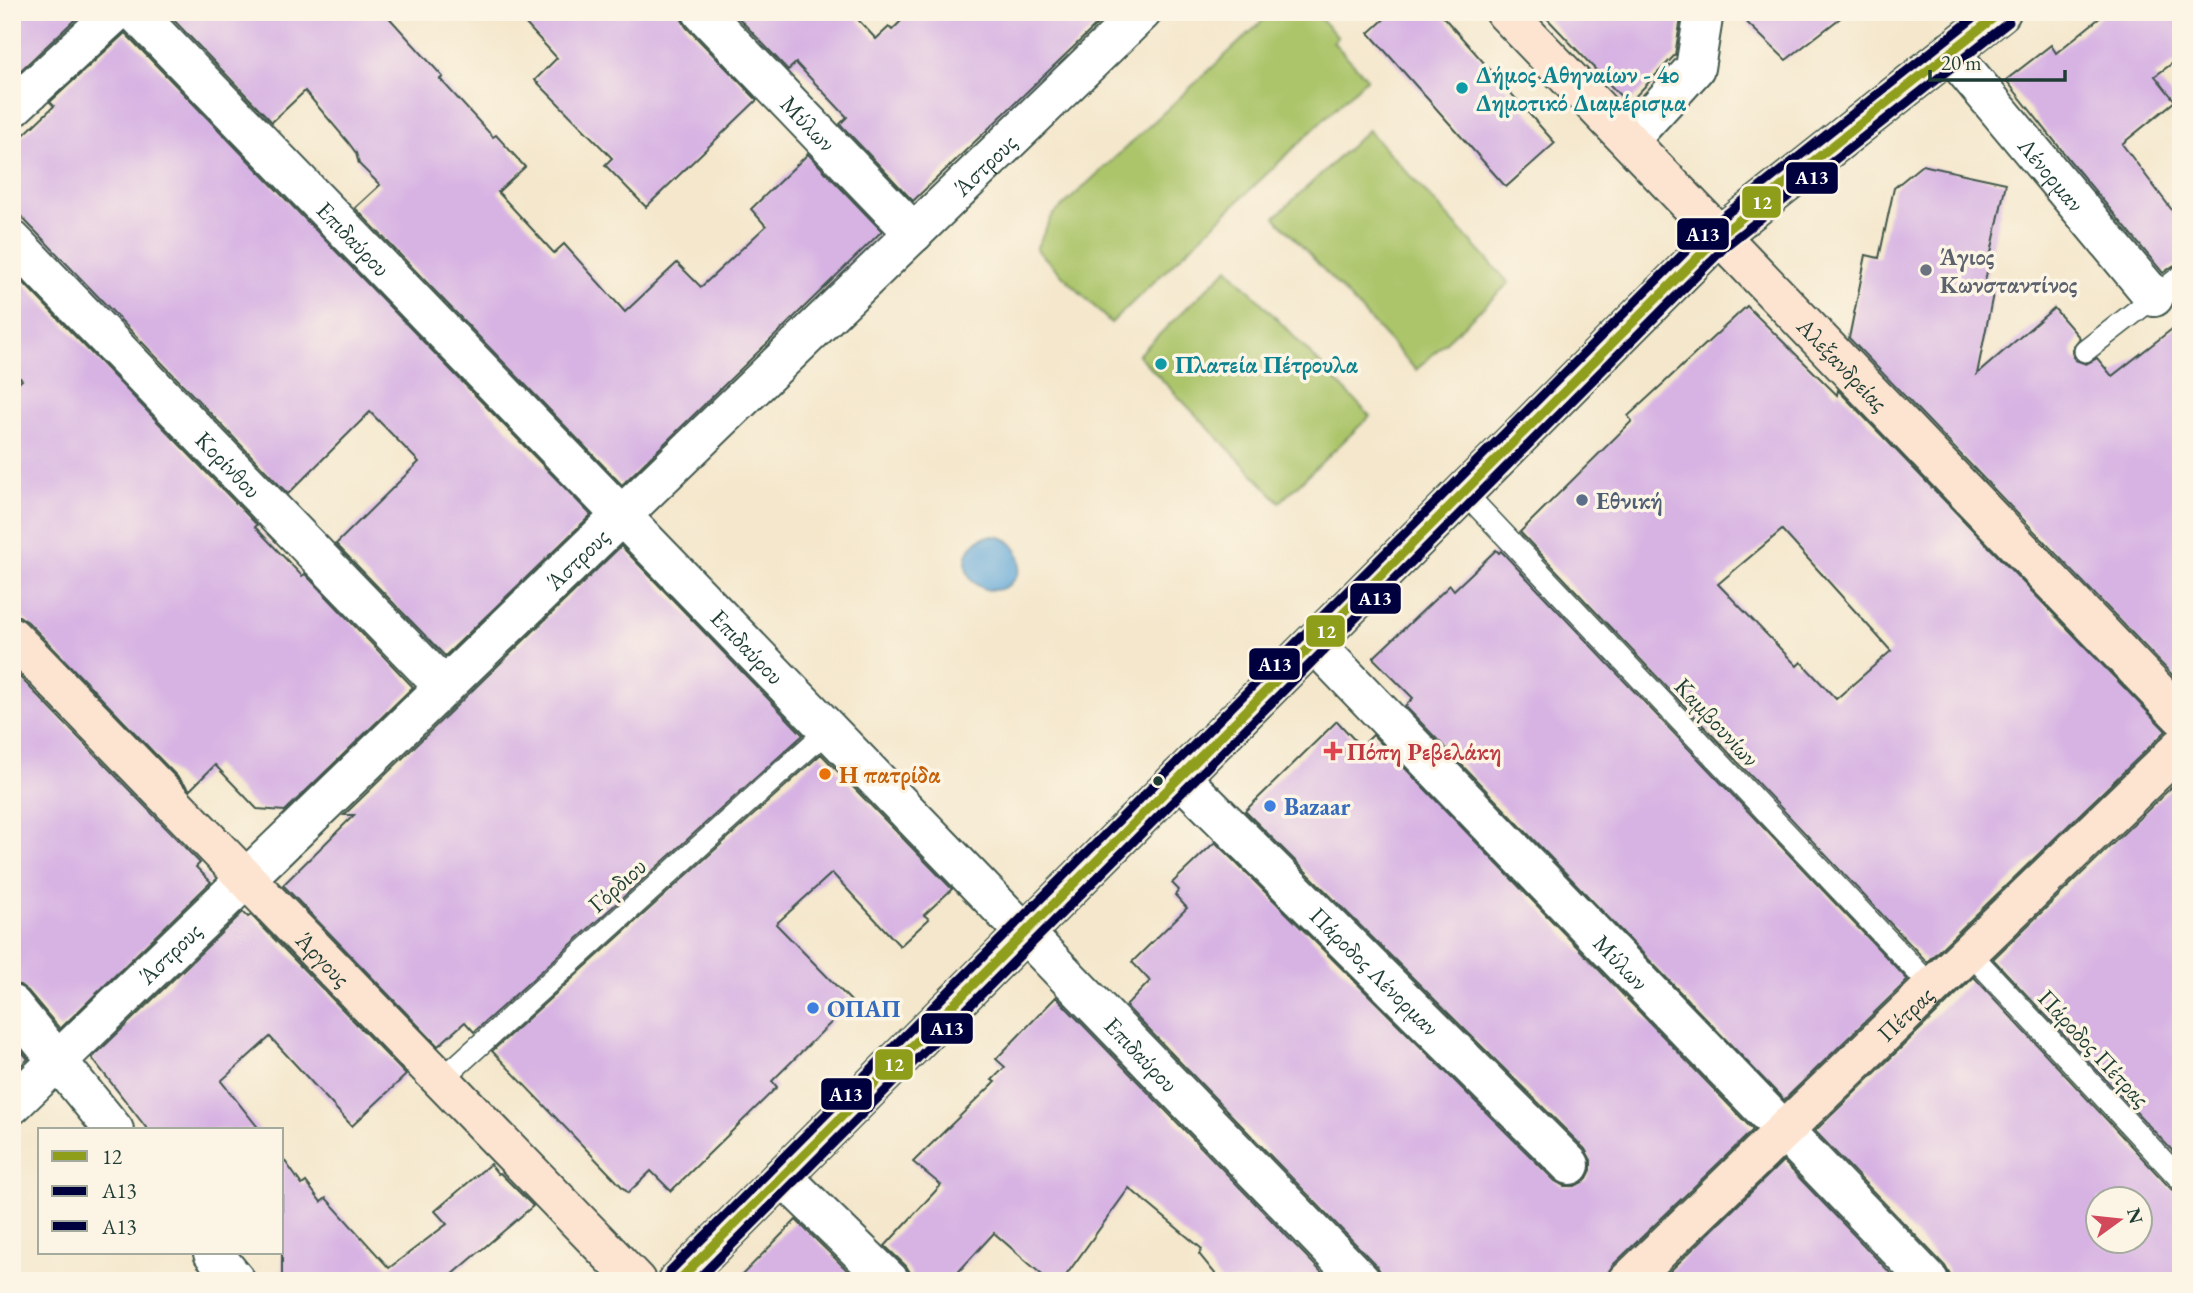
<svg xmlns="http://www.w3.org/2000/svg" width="2193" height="1293" font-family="'EB Garamond',serif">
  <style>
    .green { fill: #acc56b; stroke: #668150; stroke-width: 2 }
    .water { fill: #62a7d8; stroke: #407286; stroke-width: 2 }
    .building { fill: #d7b3e3; fill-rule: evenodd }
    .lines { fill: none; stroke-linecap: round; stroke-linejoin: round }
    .lane-casing { stroke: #3f564b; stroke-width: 24 }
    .street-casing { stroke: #3f564b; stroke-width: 42 }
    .secondary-casing { stroke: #3f564b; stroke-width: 42 }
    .lane { stroke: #fff; stroke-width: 21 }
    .street { stroke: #fff; stroke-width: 38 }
    .secondary { stroke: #fde4d1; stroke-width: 38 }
    .bus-1-casing { stroke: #fcf5e5; stroke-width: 14 }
    .bus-2-casing { stroke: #fcf5e5; stroke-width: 14 }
    .bus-3-casing { stroke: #fcf5e5; stroke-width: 14 }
    .bus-1 { stroke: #8f9e1a; stroke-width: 9 }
    .bus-2 { stroke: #00003f; stroke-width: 9 }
    .bus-3 { stroke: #00003f; stroke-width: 9 }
    .culture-dot { fill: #0f9aa8; stroke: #fcf5e5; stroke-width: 2.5 }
    .worship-dot { fill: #6b7280; stroke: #fcf5e5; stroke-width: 2.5 }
    .service-dot { fill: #5c6f8a; stroke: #fcf5e5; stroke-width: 2.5 }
    .health-dot { fill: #e0444e; stroke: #fcf5e5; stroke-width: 2.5 }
    .food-dot { fill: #e8710a; stroke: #fcf5e5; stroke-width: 2.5 }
    .bus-dot { fill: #1f3d34; stroke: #fcf5e5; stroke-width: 2.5 }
    .shop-dot { fill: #3f7fe0; stroke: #fcf5e5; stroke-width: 2.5 }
    .labels { text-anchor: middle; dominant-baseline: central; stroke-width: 7; stroke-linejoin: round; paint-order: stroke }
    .culture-label { font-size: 24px; font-weight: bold; fill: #0d838f; stroke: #fcf5e5; text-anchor: start }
    .street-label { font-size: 24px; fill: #1f3d34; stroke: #fcf5e5 }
    .worship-label { font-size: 24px; font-weight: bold; fill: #5b616d; stroke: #fcf5e5; text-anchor: start }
    .service-label { font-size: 24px; font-weight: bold; fill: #4e5e75; stroke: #fcf5e5; text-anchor: start }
    .health-label { font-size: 24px; font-weight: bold; fill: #be3a42; stroke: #fcf5e5; text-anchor: start }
    .food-label { font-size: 24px; font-weight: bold; fill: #c56008; stroke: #fcf5e5; text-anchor: start }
    .shop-label { font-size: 24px; font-weight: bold; fill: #366cbe; stroke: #fcf5e5; text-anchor: start }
    .line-badge { stroke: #fcf5e5; stroke-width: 2.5 }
    .badge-label { font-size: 19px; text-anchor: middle; font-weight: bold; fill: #fff }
  </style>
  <rect width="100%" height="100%" fill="#fcf5e5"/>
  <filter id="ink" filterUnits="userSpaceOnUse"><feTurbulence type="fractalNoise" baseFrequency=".0143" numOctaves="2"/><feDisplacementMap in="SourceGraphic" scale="14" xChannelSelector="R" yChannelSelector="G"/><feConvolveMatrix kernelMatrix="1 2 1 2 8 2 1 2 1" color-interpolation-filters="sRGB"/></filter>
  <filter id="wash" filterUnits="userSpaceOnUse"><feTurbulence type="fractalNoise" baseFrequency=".00686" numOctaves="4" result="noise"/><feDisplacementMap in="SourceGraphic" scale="28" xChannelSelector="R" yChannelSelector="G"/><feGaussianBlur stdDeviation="1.57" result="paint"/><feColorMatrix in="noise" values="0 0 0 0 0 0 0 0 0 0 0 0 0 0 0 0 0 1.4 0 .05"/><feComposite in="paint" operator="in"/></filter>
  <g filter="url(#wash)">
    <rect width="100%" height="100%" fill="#f4e7cc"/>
    <!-- green -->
    <g class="green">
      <polygon points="1272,12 1314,12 1338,37 1333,42 1367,78 1111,323 1036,249 1052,216"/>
      <polygon points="1368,130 1509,283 1416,370 1275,217"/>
      <polygon points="1228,268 1370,416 1280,502 1138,355"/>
    </g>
    <!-- water -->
    <circle class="water" cx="993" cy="563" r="27"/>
    <g id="blocks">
      <!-- building -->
      <g class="building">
        <polygon points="12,12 83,12 20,71 12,62"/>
        <polygon points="166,12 384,12 443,77 440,79 493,137 496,135 525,167 498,192 554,253 564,244 625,312 677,263 701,287 766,226 751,209 808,154 882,231 622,485 355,208 380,185 359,164 356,153 348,142 305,91 272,122"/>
        <polygon points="515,12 681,12 681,18 686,27 757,100 646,207 605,165 612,158 535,80 557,58"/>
        <polygon points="733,12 851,12 876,39 889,27 892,30 910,12 1110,12 913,201 840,124 847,117 796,63 788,70"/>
        <polygon points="1392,12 1439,12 1555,143 1506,187 1369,33"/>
        <polygon points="1541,12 1682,12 1675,55 1628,104"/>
        <polygon points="1736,12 1848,12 1786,60"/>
        <polygon points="2107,12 2181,12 2181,57 2155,76 2175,101 2122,144 2181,222 2181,263 2173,266 2163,273 2071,162 2006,80 2051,45 2056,53"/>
        <polygon points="125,33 591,515 445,656 336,544 419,462 370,412 288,494 12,207 12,146 54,106 50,102"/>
        <polygon points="1922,165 2006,183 1985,281 1995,284 1977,374 2054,308 2080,338 2073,347 2072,353 2075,360 2086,364 2097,358 2112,376 2181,322 2181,684 1849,338 1866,255 1879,258 1894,188"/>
        <polygon points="18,277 257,525 255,527 302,576 305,574 413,687 285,811 257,809 215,765 190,790 28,622 19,616 12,616 12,389 22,380 12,370 12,283"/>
        <path d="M1747 306 1837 395 1838 390 2166 731 1927 962 1520 532 1632 421 1628 416ZM1782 530 1891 651 1836 699 1801 662 1797 666 1718 584Z"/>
        <polygon points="621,546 803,735 474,1032 465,1022 438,1046 283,885 354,815 344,815"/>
        <polygon points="1496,550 1499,553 1501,551 1908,980 1784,1100 1405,706 1413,698 1373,658 1450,585 1454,590"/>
        <polygon points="12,669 200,863 196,867 211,882 60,1029 28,991 20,985 12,984"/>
        <polygon points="1337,721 1361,747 1373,735 1753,1130 1613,1265 1607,1274 1607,1281 1382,1281 1382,1275 1377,1266 1126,1006 1150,981 1132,962 1187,908 1175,895 1179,890 1172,883 1215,842 1555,1181 1564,1186 1575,1186 1586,1180 1591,1170 1591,1160 1585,1149 1245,811"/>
        <polygon points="821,754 952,889 924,915 929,919 900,946 832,873 776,924 852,1002 772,1081 777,1087 671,1191 651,1171 628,1193 492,1051"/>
        <polygon points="2181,778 2181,1160 1993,959"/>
        <polygon points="243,912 248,917 251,915 406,1075 352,1126 270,1037 221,1081 260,1130 148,1130 92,1058"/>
        <path d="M1974 977 2171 1189 2181 1193V1281H1950V1275L1945 1266 1815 1131ZM2098 1199H2140V1241H2098Z"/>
        <polygon points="1056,997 1330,1281 1221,1281 1199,1254 1202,1249 1129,1188 1062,1281 1049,1281 994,1233 950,1281 911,1281 911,1274 906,1266 885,1246 941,1185 913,1162 995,1082 992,1080 1005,1067 996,1059"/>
        <polygon points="12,1040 28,1059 12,1074"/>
        <polygon points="282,1157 302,1185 306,1182 321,1202 326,1198 389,1268 447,1224 435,1211 490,1164 498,1174 500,1173 533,1206 445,1281 282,1281"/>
        <polygon points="1783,1161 1898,1281 1660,1281"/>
        <polygon points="796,1220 858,1281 736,1281"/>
      </g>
    </g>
  </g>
  <g filter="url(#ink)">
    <use href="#blocks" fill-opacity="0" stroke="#3f564b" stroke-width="2"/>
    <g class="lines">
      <!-- lane casing -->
      <g class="lane-casing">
        <g id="lane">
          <polyline points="2085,351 2181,276"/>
          <polyline points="1464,492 1932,987"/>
          <polyline points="1969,952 2181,1180"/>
          <polyline points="441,1080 828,730"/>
        </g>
      </g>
      <!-- street casing -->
      <g class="street-casing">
        <g id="street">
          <path id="s1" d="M135 12 1361 1281"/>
          <path id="s2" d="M702 12 914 233"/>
          <path id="s3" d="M1950 52 2154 297"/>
          <polyline points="12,108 116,12"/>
          <polyline points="1629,140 1695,68 1704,12"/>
          <path id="s4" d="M12 240 444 687"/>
          <path id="s5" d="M1314 643 1929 1281"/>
          <path id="s6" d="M1180 777 1570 1165"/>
          <polyline points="12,1005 114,1130"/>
          <path id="s7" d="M12 1105 1142 12"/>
          <polyline points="782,1176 890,1281"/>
          <polyline points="213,1253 236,1281"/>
        </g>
      </g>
      <!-- secondary casing -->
      <g class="secondary-casing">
        <g id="secondary">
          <path id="s8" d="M1505 12 2181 716"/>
          <path id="s9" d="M12 637 636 1281"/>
          <polyline points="678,1281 1719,236 2001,12"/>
          <path id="s10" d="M1628 1281 2181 747"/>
        </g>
      </g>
      <!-- lane -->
      <use href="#lane" class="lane"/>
      <!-- street -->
      <use href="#street" class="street"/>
      <!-- secondary -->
      <use href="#secondary" class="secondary"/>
      <!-- bus-1 casing -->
      <g class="bus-1-casing">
        <polyline id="bus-1" points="678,1281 1719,236 2001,12"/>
      </g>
      <!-- bus-2 casing -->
      <g class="bus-2-casing">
        <polyline id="bus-2" points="696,1281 1727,245 2009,22"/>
      </g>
      <!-- bus-3 casing -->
      <g class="bus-3-casing">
        <polyline id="bus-3" points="669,1272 1710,227 1981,12"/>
      </g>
      <!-- bus-1 -->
      <use href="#bus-1" class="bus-1"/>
      <!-- bus-2 -->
      <use href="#bus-2" class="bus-2"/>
      <!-- bus-3 -->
      <use href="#bus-3" class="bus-3"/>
    </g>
  </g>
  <!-- markers -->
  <g class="culture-dot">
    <circle cx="1462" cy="88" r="7"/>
    <circle cx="1161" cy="364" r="7"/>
  </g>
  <circle class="worship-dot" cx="1926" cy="270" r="7"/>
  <circle class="service-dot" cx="1582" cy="500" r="7"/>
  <path class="health-dot" d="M1329.5 740.5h7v7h7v7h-7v7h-7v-7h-7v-7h7z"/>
  <circle class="food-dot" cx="825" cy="774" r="7"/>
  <circle class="bus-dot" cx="1158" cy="781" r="6"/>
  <g class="shop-dot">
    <circle cx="1270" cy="806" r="7"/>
    <circle cx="813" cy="1008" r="7"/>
  </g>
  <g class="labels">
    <!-- culture labels -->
    <g class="culture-label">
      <text x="1476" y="74">Δήμος Αθηναίων - 4ο<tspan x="1476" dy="28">Δημοτικό Διαμέρισμα</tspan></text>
      <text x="1175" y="364">Πλατεία Πέτρουλα</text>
    </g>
    <!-- street labels -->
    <g class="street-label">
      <text stroke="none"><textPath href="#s2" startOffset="154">Μύλων</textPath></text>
      <text stroke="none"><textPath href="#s7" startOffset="1353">Άστρους</textPath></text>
      <text stroke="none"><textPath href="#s3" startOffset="159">Λένορμαν</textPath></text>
      <text stroke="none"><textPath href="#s1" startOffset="315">Επιδαύρου</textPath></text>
      <text stroke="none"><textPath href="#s8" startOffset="488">Αλεξανδρείας</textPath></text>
      <text stroke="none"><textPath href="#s4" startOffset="312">Κορίνθου</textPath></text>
      <text stroke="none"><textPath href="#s7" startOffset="786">Άστρους</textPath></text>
      <text stroke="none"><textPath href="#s1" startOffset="882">Επιδαύρου</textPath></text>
      <text transform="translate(1717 722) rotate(47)">Καμβουνίων</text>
      <text transform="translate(617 885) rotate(-42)">Γόρδιου</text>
      <text stroke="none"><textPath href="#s7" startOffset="219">Άστρους</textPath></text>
      <text stroke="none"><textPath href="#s9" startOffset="448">Άργους</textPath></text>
      <text stroke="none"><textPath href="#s5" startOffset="443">Μύλων</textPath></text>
      <text stroke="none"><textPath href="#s6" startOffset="275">Πάροδος Λένορμαν</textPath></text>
      <text stroke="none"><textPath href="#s10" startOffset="385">Πέτρας</textPath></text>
      <text transform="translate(2094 1048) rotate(47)">Πάροδος Πέτρας</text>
      <text stroke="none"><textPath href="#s1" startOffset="1449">Επιδαύρου</textPath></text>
    </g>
    <!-- worship labels -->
    <g class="worship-label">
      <text x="1940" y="256">Άγιος<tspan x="1940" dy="28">Κωνσταντίνος</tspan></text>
    </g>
    <!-- service labels -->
    <g class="service-label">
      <text x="1596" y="500">Εθνική</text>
    </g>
    <!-- health labels -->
    <g class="health-label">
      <text x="1347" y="751">Πόπη Ρεβελάκη</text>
    </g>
    <!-- food labels -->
    <g class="food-label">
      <text x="839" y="774">Η πατρίδα</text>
    </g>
    <!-- shop labels -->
    <g class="shop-label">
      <text x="1284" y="806">Bazaar</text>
      <text x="827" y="1008">ΟΠΑΠ</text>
    </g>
  </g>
  <g class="line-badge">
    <rect x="1785" y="161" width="54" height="34" rx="7" fill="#00003f"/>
    <rect x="1741" y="185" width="41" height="34" rx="7" fill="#8f9e1a"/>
    <rect x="1676" y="217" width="54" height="34" rx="7" fill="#00003f"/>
    <rect x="1349" y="582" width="53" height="33" rx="7" fill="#00003f"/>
    <rect x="1305" y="614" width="41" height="34" rx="7" fill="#8f9e1a"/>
    <rect x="1248" y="647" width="53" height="34" rx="7" fill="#00003f"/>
    <rect x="920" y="1012" width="54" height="33" rx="7" fill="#00003f"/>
    <rect x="874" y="1048" width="40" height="33" rx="7" fill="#8f9e1a"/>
    <rect x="820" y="1077" width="53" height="34" rx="7" fill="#00003f"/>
  </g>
  <g class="badge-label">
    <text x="1812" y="184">A13</text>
    <text x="1762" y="209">12</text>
    <text x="1703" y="241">Α13</text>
    <text x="1375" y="605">A13</text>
    <text x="1326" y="638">12</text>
    <text x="1275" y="671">Α13</text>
    <text x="947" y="1035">A13</text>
    <text x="894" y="1071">12</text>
    <text x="846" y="1101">Α13</text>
  </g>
  <!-- margin -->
  <rect width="2193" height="1293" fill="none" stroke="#fcf5e5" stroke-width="42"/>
  <!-- legend -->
  <rect x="38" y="1128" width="245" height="126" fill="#fcf5e5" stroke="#a4ab9e" stroke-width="2"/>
  <rect x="52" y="1151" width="35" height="10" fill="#8f9e1a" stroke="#a4ab9e" stroke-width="2"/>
  <text x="102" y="1164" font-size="21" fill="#1f3d34">12</text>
  <rect x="52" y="1186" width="35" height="10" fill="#00003f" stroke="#a4ab9e" stroke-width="2"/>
  <text x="102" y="1198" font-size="21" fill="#1f3d34">A13</text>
  <rect x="52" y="1221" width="35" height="10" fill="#00003f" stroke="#a4ab9e" stroke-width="2"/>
  <text x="102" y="1234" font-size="21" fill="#1f3d34">Α13</text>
  <!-- north arrow -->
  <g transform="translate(2119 1220) rotate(75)"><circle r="33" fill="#fcf5e5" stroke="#a4ab9e" stroke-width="2"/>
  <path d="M0-5L12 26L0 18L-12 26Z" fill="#d1495b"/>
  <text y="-10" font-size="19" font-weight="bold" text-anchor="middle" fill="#1f3d34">N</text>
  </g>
  <!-- scale -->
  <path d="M1930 70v10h135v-10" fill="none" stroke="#1f3d34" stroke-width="3.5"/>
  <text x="1941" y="70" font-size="21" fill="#1f3d34" stroke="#fcf5e5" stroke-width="5" paint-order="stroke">20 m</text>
</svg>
